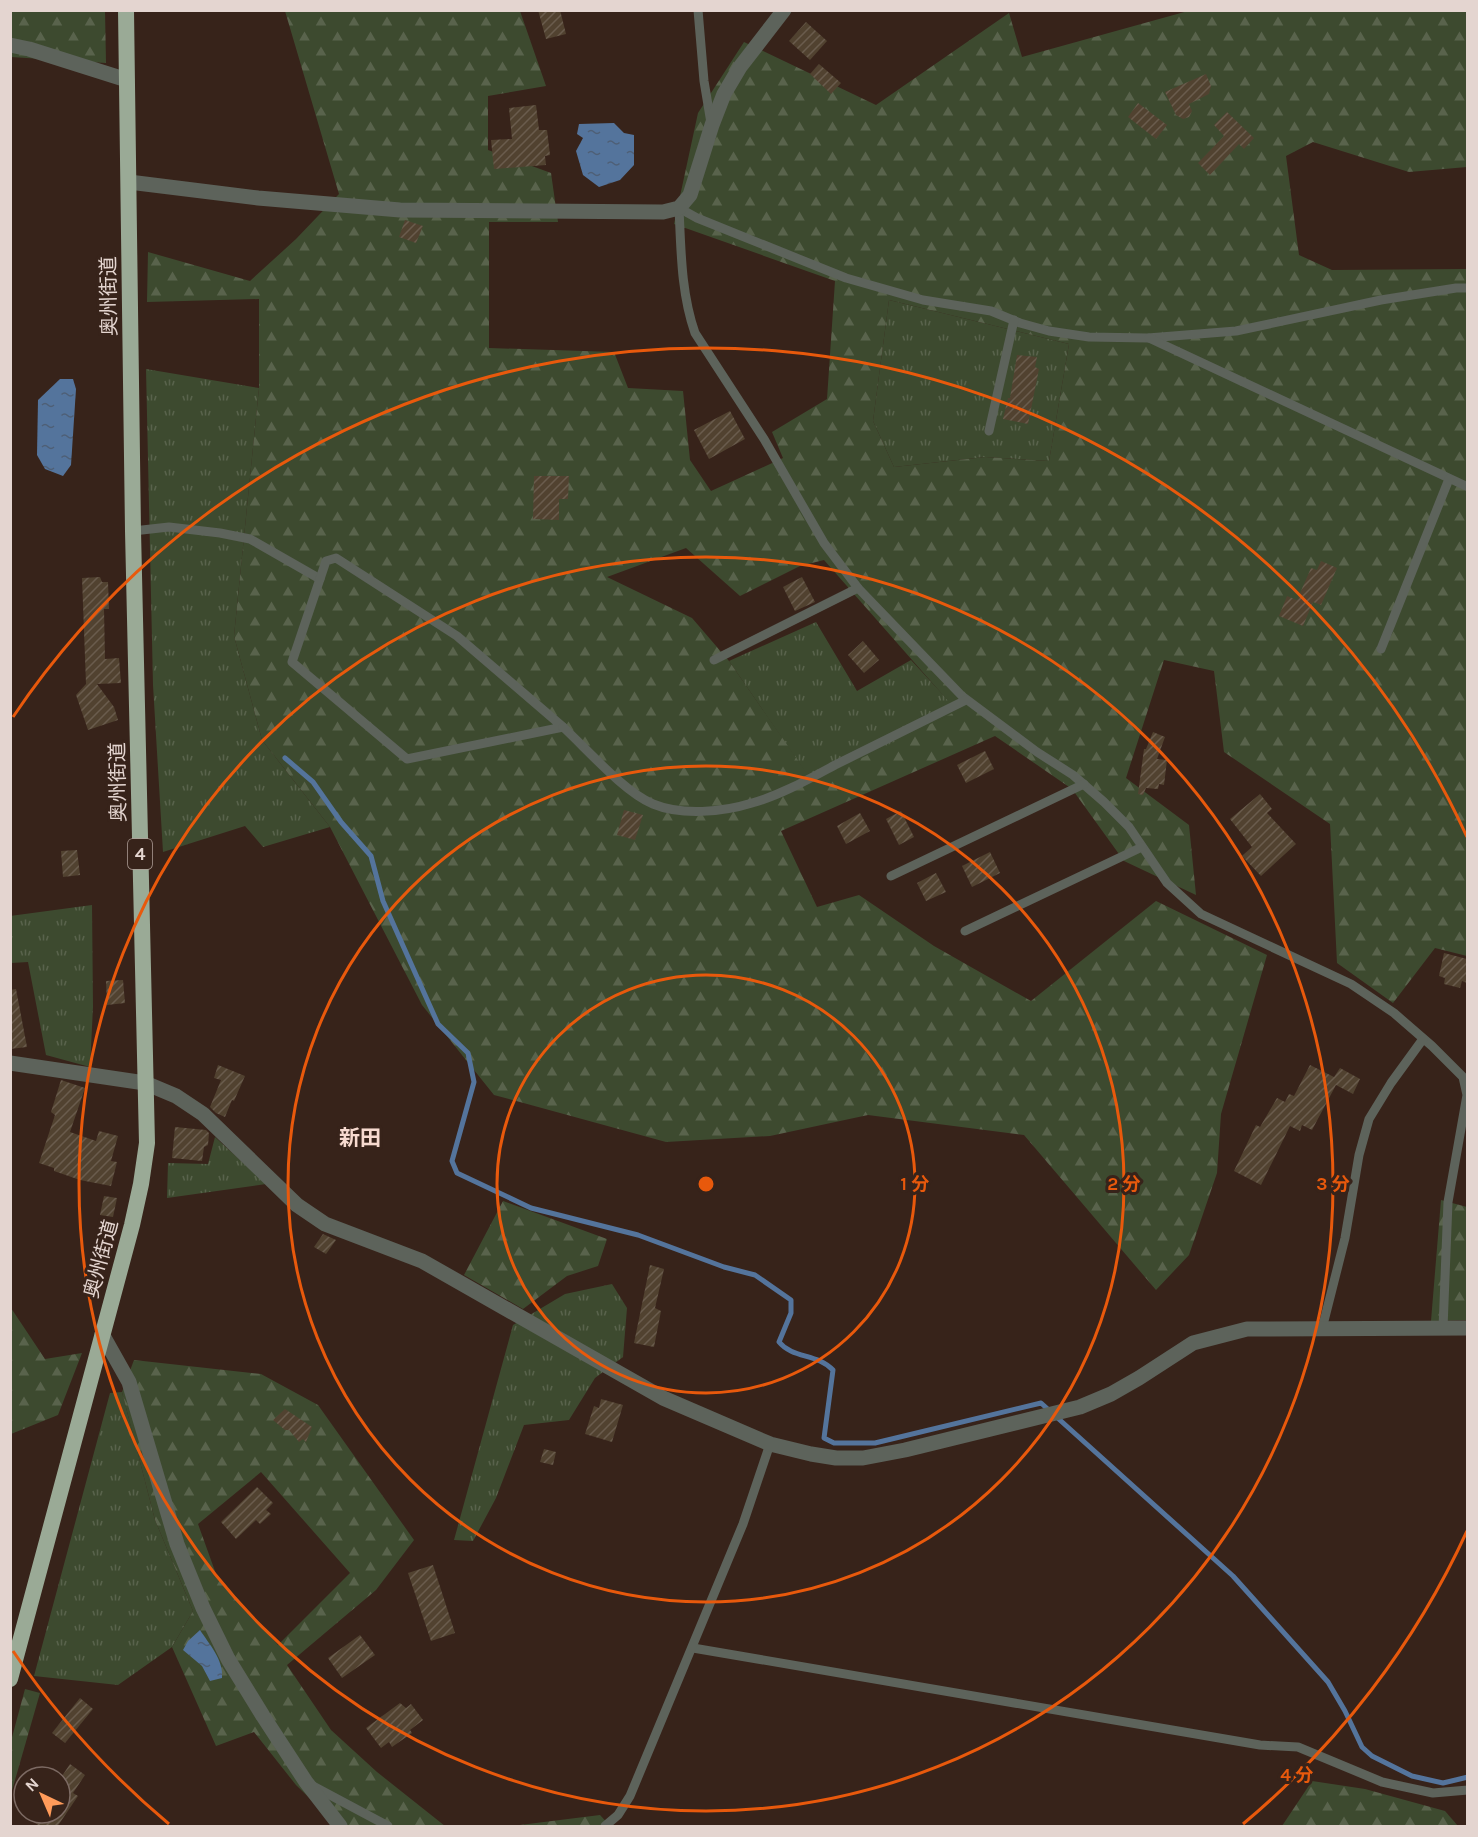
<svg xmlns="http://www.w3.org/2000/svg" width="1478" height="1837" font-family="Karla,'Noto Sans JP',sans-serif">
  <style>
    .grass { fill: url(#grass-tufts) }
    .forest { fill: url(#forest-firs); fill-rule: evenodd }
    .water { fill: url(#water-ripples) }
    .lines { fill: none; stroke-linecap: round; stroke-linejoin: round }
    .stream { stroke: #54749c; stroke-width: 5 }
    .building { fill: url(#building-hatch) }
    .service { stroke: #5d635b; stroke-width: 9 }
    .minor { stroke: #5d635b; stroke-width: 15 }
    .trunk { stroke: #9aaa96; stroke-width: 16 }
    .ring { fill: none; stroke: #e8590c; stroke-width: 3 }
    .labels { text-anchor: middle; dominant-baseline: central; stroke-width: 6; stroke-linejoin: round; paint-order: stroke }
    .shield { fill: #37231a; stroke: #b0a099; stroke-width: 1.5 }
    .shield-label { font-size: 18px; font-weight: bold; fill: #e4d5d0 }
    .street-label { font-size: 20px; fill: #e4d5d0; stroke: #37231a }
    .neighbourhood-label { font-size: 21px; font-weight: bold; fill: #f7dacf; stroke: #37231a }
    .centre { fill: #e8590c; stroke: #37231a; stroke-width: 3 }
    .ring-label { font-size: 18px; text-anchor: middle; font-weight: bold; fill: #e8590c; stroke: #37231a; stroke-width: 6; stroke-linejoin: round; paint-order: stroke }
  </style>
  <defs>
    <pattern id="grass-tufts" width="24" height="20" patternUnits="userSpaceOnUse" patternTransform="scale(1.5)"><rect width="24" height="20" fill="#3d4a2f"/><path d="M3 7l-1-3M5 7V3M7 7l1-3M15 17l-1-3M17 17v-4M19 17l1-3" fill="none" stroke="#59634c"/></pattern>
    <pattern id="forest-firs" width="22" height="20" patternUnits="userSpaceOnUse" patternTransform="scale(1.5)"><rect width="22" height="20" fill="#3d4a2f"/><path d="M5 1l3.5 6h-7zM16 11l3.5 6h-7z" fill="#59634c"/></pattern>
    <pattern id="water-ripples" width="26" height="14" patternUnits="userSpaceOnUse" patternTransform="scale(1.5)"><rect width="26" height="14" fill="#54749c"/><path d="M2 4q2-2 4 0t4 0M15 11q2-2 4 0t4 0" fill="none" stroke="#4e5f76"/></pattern>
    <pattern id="building-hatch" width="6" height="6" patternUnits="userSpaceOnUse" patternTransform="scale(1.5)"><rect width="6" height="6" fill="#514230"/><path d="M-1 1l2-2M0 6l6-6M5 7l2-2" fill="none" stroke="#6a5c4d"/></pattern>
  </defs>
  <rect width="100%" height="100%" fill="#37231a"/>
  <!-- grass -->
  <g class="grass">
    <polygon points="889,300 1069,344 1049,461 985,457 894,467 873,421"/>
    <polygon points="146,369 259,388 234,636 262,740 330,827 263,847 245,826 163,852 153,685"/>
    <polygon points="816,622 857,691 911,660 958,711 813,783 729,661"/>
    <polygon points="92,905 93,1007 90,1067 46,1055 28,962 11,963 10,916"/>
    <polygon points="215,1137 266,1184 167,1198 168,1163 208,1164"/>
    <polygon points="612,1284 627,1308 623,1357 595,1378 569,1420 524,1425 496,1498 473,1541 454,1540 513,1325 565,1294"/>
    <polygon points="122,1392 155,1520 193,1611 172,1647 118,1685 34,1676 110,1393"/>
  </g>
  <!-- forest -->
  <g class="forest">
    <polygon points="10,11 105,11 106,63 11,57"/>
    <path d="M285 11H520L546 86 488 96V150L551 173 558 222H489V348L614 352 628 388 683 391 690 460 711 491 783 458 772 432 827 399 835 281 674 224 698 113 744 42 876 105 1009 13 1022 57 1188 11H1467V167L1409 172 1313 142 1286 156 1299 255 1332 270 1467 269V956L1435 948 1393 1003 1337 963 1330 824 1224 752 1214 671 1164 660 1126 778 1189 825 1196 895 1124 861 1072 789 995 736 781 831 817 907 859 895 934 946 1031 1001 1156 901 1267 955 1221 1114 1217 1173 1189 1255 1156 1290 1024 1135 868 1115 770 1136 666 1142 494 1095 422 1005 330 827 262 740 234 636 259 388V299L147 302 148 252 250 281 296 239 339 194ZM889 300 1069 344 1049 461 985 457 894 467 873 421ZM686 548 740 596 800 566 824 560 957 711 813 782 729 661 692 618 607 577Z"/>
    <polygon points="1441,1200 1467,1207 1467,1320 1431,1321"/>
    <polygon points="503,1201 607,1239 598,1266 567,1276 523,1309 464,1275"/>
    <polygon points="11,1308 45,1359 82,1353 58,1415 11,1434"/>
    <path d="M134 1360 261 1374 318 1405 414 1540 376 1590 287 1665 331 1730 377 1772 445 1826H338L296 1785 254 1732 216 1746 172 1647 193 1611 155 1520 122 1392ZM261 1472 350 1573 278 1645 216 1574 198 1524Z"/>
    <polygon points="25,1689 40,1693 11,1794 11,1741"/>
    <polygon points="1312,1781 1365,1789 1445,1811 1458,1826 1282,1826"/>
    <polygon points="600,1815 610,1826 512,1826"/>
  </g>
  <!-- water -->
  <g class="water">
    <polygon points="614,123 624,133 634,135 634,165 620,180 599,187 583,175 576,151 583,138 577,134 579,124"/>
    <polygon points="60,379 73,379 76,389 71,465 63,476 45,469 37,455 38,400"/>
    <path d="M200 1630C209 1644 224 1660 222 1678L210 1681 202 1666 183 1650 188 1641Z"/>
  </g>
  <g class="lines">
    <!-- stream -->
    <path class="stream" d="M285 758 313 782 341 822 371 856 383 901 438 1024 468 1053 474 1082 452 1161 457 1173 531 1208 638 1235 724 1267 755 1275 791 1300V1313L779 1342C793 1359 817 1353 833 1370L824 1438 834 1443H875L1041 1403 1233 1576 1328 1682 1345 1711 1362 1747 1372 1756 1412 1776 1443 1783 1468 1777"/>
  </g>
  <!-- building -->
  <g class="building">
    <polygon points="538,10 560,10 566,34 546,39"/>
    <polygon points="806,22 827,41 810,60 789,41"/>
    <polygon points="819,64 841,83 831,94 810,74"/>
    <polygon points="1206,74 1211,86 1209,94 1189,104 1192,111 1189,117 1183,119 1176,115 1165,92"/>
    <polygon points="1138,103 1167,125 1156,139 1128,117"/>
    <polygon points="536,105 539,130 547,130 550,155 545,156 546,165 494,169 491,140 512,139 509,108"/>
    <polygon points="1227,112 1254,138 1244,149 1239,144 1210,175 1198,163 1224,136 1214,125"/>
    <polygon points="405,220 423,226 416,243 399,237"/>
    <polygon points="1017,355 1037,357 1035,367 1039,369 1028,424 1003,419 1008,398 1010,398"/>
    <polygon points="730,411 745,439 709,459 694,430"/>
    <polygon points="534,476 569,476 568,499 559,499 559,520 533,519"/>
    <polygon points="1321,561 1337,568 1321,605 1313,602 1303,626 1279,616 1287,596 1297,600 1311,568 1317,570"/>
    <polygon points="100,577 102,582 108,582 109,609 104,609 105,659 119,658 121,683 97,684 114,707 118,720 88,730 76,695 86,684 82,578"/>
    <polygon points="802,577 815,602 795,611 783,587"/>
    <polygon points="863,641 879,660 864,673 848,655"/>
    <polygon points="1153,732 1165,737 1157,759 1167,760 1164,785 1159,784 1158,789 1146,788 1143,795 1138,794 1144,749 1146,749"/>
    <polygon points="985,751 994,769 966,783 957,765"/>
    <polygon points="1260,794 1272,809 1267,813 1296,844 1261,876 1242,856 1252,847 1230,819"/>
    <polygon points="624,810 643,815 635,840 617,835"/>
    <polygon points="901,811 914,837 899,845 886,819"/>
    <polygon points="860,813 870,831 846,844 837,826"/>
    <polygon points="77,850 80,875 63,877 61,851"/>
    <polygon points="990,852 1000,873 972,887 962,866"/>
    <polygon points="936,873 946,892 926,901 917,883"/>
    <polygon points="1444,953 1467,959 1467,983 1462,981 1460,988 1444,984 1445,978 1439,976"/>
    <polygon points="123,980 125,1003 107,1005 106,981"/>
    <polygon points="16,989 27,1047 10,1049 10,990"/>
    <polygon points="218,1065 245,1076 234,1101 232,1100 225,1117 216,1113 210,1107 221,1080 214,1078"/>
    <polygon points="1310,1065 1334,1077 1340,1068 1360,1079 1353,1094 1336,1085 1312,1130 1302,1125 1300,1131 1290,1126 1261,1185 1234,1171 1256,1125 1260,1127 1277,1098 1285,1102 1289,1094 1294,1096"/>
    <polygon points="61,1080 85,1088 70,1132 96,1141 99,1131 118,1136 111,1161 117,1162 111,1186 80,1180 54,1171 54,1168 39,1163 55,1115 51,1112"/>
    <polygon points="175,1127 206,1130 209,1133 208,1145 204,1147 202,1161 172,1158"/>
    <polygon points="104,1196 117,1198 113,1217 100,1215"/>
    <polygon points="323,1234 336,1240 326,1254 314,1247"/>
    <polygon points="650,1265 664,1269 655,1308 661,1311 654,1347 634,1343"/>
    <polygon points="601,1399 623,1405 612,1442 585,1434 594,1406 599,1408"/>
    <polygon points="285,1409 312,1427 306,1442 303,1439 299,1442 289,1430 285,1430 273,1420"/>
    <polygon points="544,1449 556,1452 553,1465 540,1462"/>
    <polygon points="257,1487 273,1503 266,1510 271,1514 260,1524 256,1520 236,1539 221,1522"/>
    <polygon points="433,1565 455,1633 431,1641 408,1573"/>
    <polygon points="360,1635 375,1655 342,1678 328,1658"/>
    <polygon points="80,1698 93,1709 65,1743 52,1733"/>
    <polygon points="400,1703 406,1708 411,1704 423,1720 410,1730 412,1733 392,1747 389,1742 381,1748 366,1728"/>
    <polygon points="70,1764 85,1775 73,1793 78,1796 57,1827 41,1827 21,1813 60,1813 60,1779"/>
  </g>
  <g class="lines">
    <!-- service -->
    <g class="service">
      <polyline points="698,10 704,81 711,123"/>
      <path d="M679 208C681 250 681 293 695 333L764 439 824 543 858 588 962 696 1037 752 1073 775 1104 802 1129 827 1167 883 1201 914 1351 984 1394 1013 1432 1046 1463 1077 1467 1095 1448 1202 1443 1328"/>
      <polyline points="679,208 697,218 846,278 923,300 991,311 1020,323 1049,331 1089,337 1148,338 1236,331 1381,300 1456,288 1468,288"/>
      <polyline points="1149,338 1468,487"/>
      <polyline points="989,431 1014,320"/>
      <polyline points="133,531 169,527 220,533 250,539 320,579"/>
      <polygon points="336,558 457,636 563,727 407,759 292,662 326,561"/>
      <polyline points="1381,649 1449,479"/>
      <polyline points="714,660 858,588"/>
      <path d="M563 727C587 749 624 792 653 804 682 816 723 812 752 803 781 795 809 779 835 765 879 743 923 721 966 700"/>
      <polyline points="891,876 1084,784"/>
      <polyline points="965,931 1142,847"/>
      <polyline points="1322,1329 1345,1238 1359,1155 1369,1119 1391,1083 1423,1039"/>
      <polyline points="693,1648 1260,1745 1298,1747 1382,1782 1433,1793 1468,1790"/>
      <polyline points="313,1786 388,1826"/>
      <polyline points="605,1826 618,1815 630,1796 743,1524 770,1444"/>
    </g>
    <!-- minor -->
    <g class="minor">
      <polyline points="10,45 29,49 127,80"/>
      <polyline points="129,182 258,198 400,210 663,212 679,208 690,195 712,125 724,94 740,67 784,10"/>
      <polyline points="10,1063 145,1083 176,1096 203,1114 297,1205 325,1224 422,1261 663,1398 770,1444 811,1454 836,1458 863,1458 905,1450 1080,1407 1111,1394 1139,1378 1193,1343 1247,1329 1468,1328"/>
      <polyline points="102,1334 129,1382 177,1544 203,1608 228,1659 263,1716 306,1782 340,1826"/>
    </g>
    <!-- trunk -->
    <polyline class="trunk" points="10,1679 132,1225 141,1184 147,1143 133,531 126,10"/>
  </g>
  <!-- distance rings -->
  <g class="ring">
    <circle cx="706" cy="1184" r="209"/>
    <circle cx="706" cy="1184" r="418"/>
    <circle cx="706" cy="1184" r="627"/>
    <path d="M1467 1531A836 836 0 0 1 1243 1824M169 1824A836 836 0 0 1 13 1651M13 717A836 836 0 0 1 1467 837"/>
  </g>
  <g class="labels">
    <!-- shield labels -->
    <rect class="shield" x="128" y="839" width="24" height="30" rx="4.5"/>
    <g class="shield-label">
      <text x="140" y="854">4</text>
    </g>
    <!-- street labels -->
    <g class="street-label">
      <text transform="translate(109 296) rotate(-91)">奥州街道</text>
      <text transform="translate(118 782) rotate(-91)">奥州街道</text>
      <text transform="translate(101 1259) rotate(-75)">奥州街道</text>
    </g>
    <!-- neighbourhood labels -->
    <g class="neighbourhood-label">
      <text x="360" y="1138">新田</text>
    </g>
  </g>
  <circle cx="706" cy="1184" r="9" class="centre"/>
  <g class="ring-label">
    <text x="915" y="1190">1 分</text>
    <text x="1124" y="1190">2 分</text>
    <text x="1333" y="1190">3 分</text>
    <text x="1297" y="1781">4 分</text>
  </g>
  <!-- border -->
  <rect width="1478" height="1837" fill="none" stroke="#e4d5d0" stroke-width="24"/>
  <!-- north arrow -->
  <g transform="translate(42 1795) rotate(316)"><circle r="28" fill="#37231a" stroke="#7c6a63" stroke-width="1.5"/>
  <path d="M0-4.5L10 22L0 15L-10 22Z" fill="#ff9b5a"/>
  <text y="-9" font-size="16" font-weight="bold" text-anchor="middle" fill="#e4d5d0">N</text>
  </g>
</svg>
